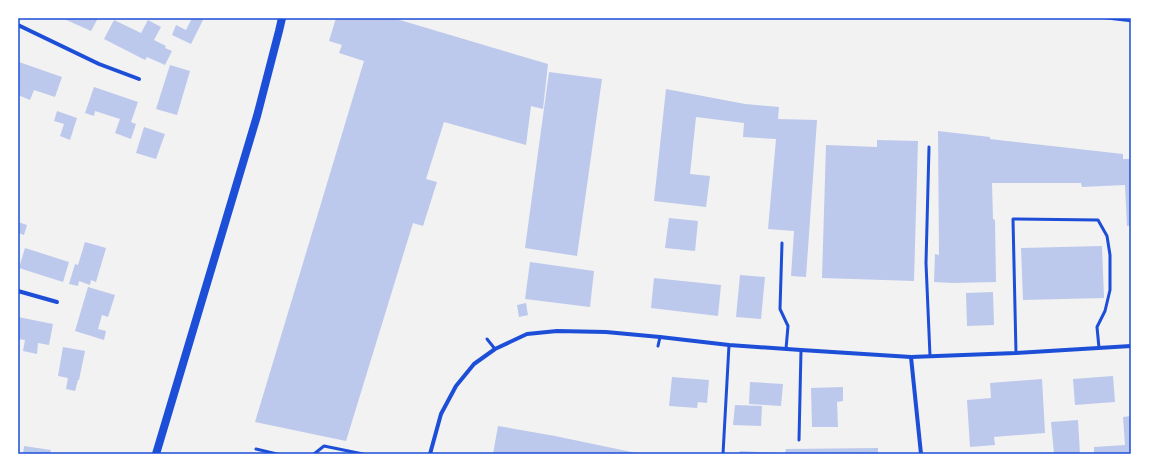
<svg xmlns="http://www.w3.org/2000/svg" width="1149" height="472" font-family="Rubik,sans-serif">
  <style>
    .building { fill: #bdc9ec }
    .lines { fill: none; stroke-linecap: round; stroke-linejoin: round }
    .path { stroke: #1d4ed8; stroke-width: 2.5 }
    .service { stroke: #1d4ed8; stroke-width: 3 }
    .minor { stroke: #1d4ed8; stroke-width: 4 }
    .secondary { stroke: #1d4ed8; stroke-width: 8 }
    .neatline { fill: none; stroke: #1d4ed8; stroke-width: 1.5 }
  </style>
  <rect width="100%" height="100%" fill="#f2f2f2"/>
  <!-- building -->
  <g class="building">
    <polygon points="62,18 98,18 91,31"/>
    <polygon points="192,18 199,18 203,20 191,44 172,35 176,25 186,30"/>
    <polygon points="336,18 393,18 548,64 543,109 531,106 526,145 444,122 426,179 437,182 423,226 413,223 346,441 255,422 364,61 339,53 342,45 329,41"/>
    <polygon points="114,20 141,33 148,20 161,27 154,40 166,46 165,48 172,51 165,65 147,57 145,60 104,39"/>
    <polygon points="19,62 62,77 55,97 34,90 30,100 18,95"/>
    <polygon points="170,65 190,71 177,115 156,109"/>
    <polygon points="549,72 602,79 577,256 525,248"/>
    <polygon points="94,87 138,102 131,122 136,124 131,139 115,133 120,119 95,111 94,116 85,113"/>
    <polygon points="666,89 745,104 779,107 778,119 817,120 806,277 791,276 794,231 768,229 776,139 743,137 744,123 696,117 690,174 710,176 706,207 654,201"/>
    <polygon points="57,111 77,118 70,140 60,136 64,124 54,121"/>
    <polygon points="144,127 165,134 156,159 136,153"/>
    <polygon points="938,131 990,137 990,139 1123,154 1123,159 1131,159 1131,225 1127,226 1125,185 1082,187 1081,183 992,183 993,219 995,220 996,282 953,283 934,282 935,254 939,255"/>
    <polygon points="877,140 918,141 914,281 822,278 826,145 877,147"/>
    <polygon points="669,218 698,221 695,251 665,248"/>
    <polygon points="18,222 27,225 24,235 18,233"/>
    <polygon points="85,242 106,248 96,282 91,280 90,285 79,281 78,286 69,284 75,264 78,265"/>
    <polygon points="1102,246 1104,298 1023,300 1021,248"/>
    <polygon points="25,248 69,262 63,282 19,268"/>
    <polygon points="530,262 594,271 590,307 525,299"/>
    <polygon points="740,275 765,277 761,319 736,317"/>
    <polygon points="654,278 721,285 718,316 651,308"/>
    <polygon points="88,287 115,295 108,317 102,315 98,329 106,331 104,340 75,331"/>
    <polygon points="993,292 994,325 967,326 966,293"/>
    <polygon points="526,303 528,315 519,317 517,305"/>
    <polygon points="18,317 53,324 49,345 38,343 37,354 23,351 25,340 18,339"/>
    <polygon points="63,347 85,351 79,380 78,380 75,391 66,389 68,378 58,376"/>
    <polygon points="1113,376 1115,402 1075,405 1073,379"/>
    <polygon points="672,377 709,380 707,403 698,402 697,408 669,406"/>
    <polygon points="1042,379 1045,433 994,437 995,445 970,447 967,400 991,398 990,383"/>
    <polygon points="750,382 783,384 781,406 749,404"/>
    <polygon points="843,387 843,401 837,402 838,427 812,427 811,388"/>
    <polygon points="735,405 762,406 761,426 733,425"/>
    <polygon points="1131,416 1131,454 1094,454 1094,447 1125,445 1123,417"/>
    <polygon points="1078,420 1080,454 1054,454 1051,422"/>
    <polygon points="498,426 555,436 641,454 493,454"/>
    <polygon points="24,446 51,450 50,454 23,454"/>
    <polygon points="878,448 878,454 785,454 786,449"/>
    <polygon points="740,451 779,453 779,454 739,454"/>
  </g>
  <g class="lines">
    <!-- path -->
    <polyline class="path" points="1105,18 1131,21"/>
    <!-- service -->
    <g class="service">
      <polyline points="929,147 926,263 930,356"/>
      <polyline points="782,243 780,309 788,326 786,349"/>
      <polyline points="487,339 495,349"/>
      <polyline points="658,346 660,337"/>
      <polyline points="1016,353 1013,219 1098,220 1107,236 1110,255 1110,290 1105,311 1097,327 1099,348"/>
      <polyline points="799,440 801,350"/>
      <polyline points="256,449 277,454"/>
      <polyline points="314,454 324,446 363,454"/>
      <polyline points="723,454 729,345"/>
    </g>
    <!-- minor -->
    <g class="minor">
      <polyline points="18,25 99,64 139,79"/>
      <polyline points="18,291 57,302"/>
      <polyline points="911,357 921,454"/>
      <polyline points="430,454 441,414 456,386 474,364 495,349 527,334 557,331 606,332 660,337 729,345 801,350 911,357 1016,353 1131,346"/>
    </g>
    <!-- secondary -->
    <polyline class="secondary" points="156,454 257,116 279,31 282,18"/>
  </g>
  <!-- border -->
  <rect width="1149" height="472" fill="none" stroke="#ffffff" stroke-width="38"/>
  <rect x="19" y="19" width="1111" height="434" class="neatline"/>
</svg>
